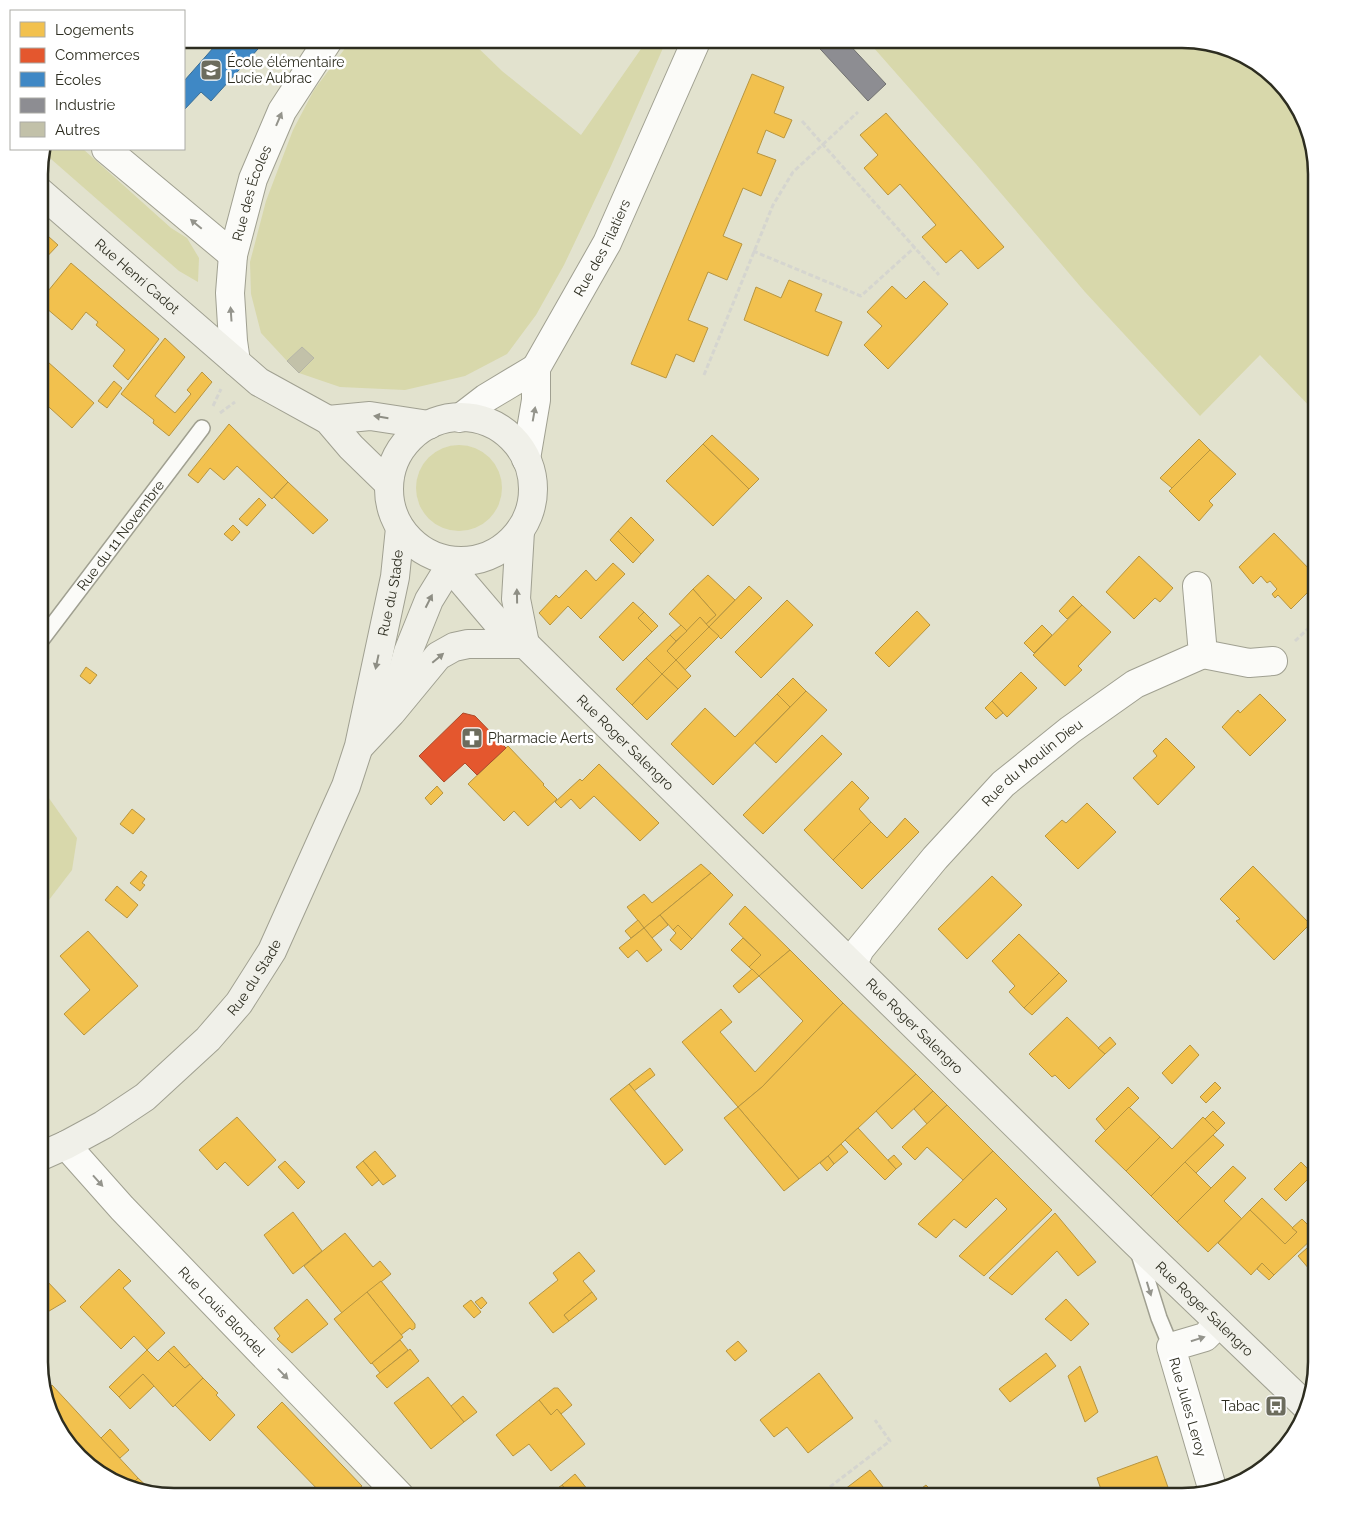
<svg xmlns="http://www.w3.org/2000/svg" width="1355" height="1535" font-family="Raleway,sans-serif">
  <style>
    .green { fill: #d8d8ab }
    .homes { fill: #f2c14e; stroke: #b79540 }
    .shops { fill: #e4572e; stroke: #ad4a2a }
    .schools { fill: #3f88c5; stroke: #3a6d94 }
    .industry { fill: #8d8d92; stroke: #707070 }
    .building { fill: #c2c1a9; stroke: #b5b5a6 }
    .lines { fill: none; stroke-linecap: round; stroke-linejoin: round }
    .lane-casing { stroke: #a0a091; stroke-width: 18 }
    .street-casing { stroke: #a0a091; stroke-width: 30 }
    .secondary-casing { stroke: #a0a091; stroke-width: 30 }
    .path { stroke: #d5d5cf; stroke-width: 3; stroke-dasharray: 5 2.5; stroke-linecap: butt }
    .lane { stroke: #fbfbf8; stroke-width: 15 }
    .street { stroke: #fbfbf8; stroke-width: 28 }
    .secondary { stroke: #f0f0e9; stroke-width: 28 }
    .oneway { fill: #94948c }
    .oneway2 { fill: #8e8e84 }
    .labels { text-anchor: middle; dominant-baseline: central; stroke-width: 5; stroke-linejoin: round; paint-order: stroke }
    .poi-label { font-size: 14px; fill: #2d2d20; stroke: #fff; text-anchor: start }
    .street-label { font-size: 14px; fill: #2d2d20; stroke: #fff }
    .rim { fill: none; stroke: #2d2d20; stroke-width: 2.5 }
  </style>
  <rect width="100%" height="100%" fill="#e2e2ce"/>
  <!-- green -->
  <g class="green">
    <polygon points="352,39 469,39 502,71 581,135 643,46 645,39 667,39 611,166 564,265 536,315 507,354 465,376 405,390 340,387 299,373 313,358 302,347 287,361 261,333 251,294 250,262 266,201 293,130 314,90"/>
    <polygon points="866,39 1190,39 1241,53 1289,92 1309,130 1316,173 1316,413 1260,355 1200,416 1085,292 976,164"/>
    <polygon points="43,149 83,149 171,228 187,238 199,258 198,282 179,271 43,152"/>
    <circle cx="459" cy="488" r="43"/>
    <polygon points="39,784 77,838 72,870 39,913"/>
  </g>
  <!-- homes -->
  <g class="homes">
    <polygon points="752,74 784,87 774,113 792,120 784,138 766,130 757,153 776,160 761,196 743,188 723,236 742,244 727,280 708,272 688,320 708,328 694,362 676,354 666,378 631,364"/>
    <polygon points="886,113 1004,247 978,269 961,250 946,263 922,237 936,225 900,184 888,195 864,168 878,155 860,135"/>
    <polygon points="39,228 58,245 39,265"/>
    <polygon points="71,263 159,339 128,380 113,366 125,350 96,325 98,322 86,312 72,330 39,302"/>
    <polygon points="789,280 822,294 815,311 842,322 828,356 744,320 756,287 781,298"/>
    <polygon points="924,281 948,304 888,369 864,345 882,326 867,312 892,286 906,299"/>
    <polygon points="165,338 185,357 155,396 175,413 191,394 187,390 202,372 212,382 169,436 153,423 154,420 121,394"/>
    <polygon points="39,354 94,403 72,428 39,398"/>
    <polygon points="114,381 122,388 107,408 98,401"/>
    <polygon points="229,424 288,482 272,499 237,466 224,480 210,468 198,483 188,475"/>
    <polygon points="712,435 759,479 749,489 703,444"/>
    <polygon points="1199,439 1210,450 1172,488 1160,478"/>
    <polygon points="703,444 749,489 713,526 666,481"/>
    <polygon points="1210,450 1236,474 1209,501 1213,505 1199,521 1169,491"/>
    <polygon points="288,482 328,520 313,534 274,497"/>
    <polygon points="259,498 266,505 247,526 239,519"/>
    <polygon points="631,517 654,540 641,554 618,531"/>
    <polygon points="233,525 240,532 232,541 224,534"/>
    <polygon points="618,531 641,554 633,563 610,540"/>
    <polygon points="1274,533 1316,576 1316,584 1291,609 1278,595 1275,598 1272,594 1277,589 1270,581 1267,583 1261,576 1253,584 1239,567"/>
    <polygon points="1139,556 1173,588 1160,602 1155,598 1134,619 1106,592"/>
    <polygon points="613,563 625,574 581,619 568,606 550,625 539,613 556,595 559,598 586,570 596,581"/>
    <polygon points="708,575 735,600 709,627 706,624 716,615 693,589"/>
    <polygon points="749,586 762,598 721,639 709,627"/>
    <polygon points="693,589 716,615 706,624 700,617 687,631 669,614"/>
    <polygon points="1073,596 1082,605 1067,619 1059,611"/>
    <polygon points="787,600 813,625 761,678 735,652"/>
    <polygon points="633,602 644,612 638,618 652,632 623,661 599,637"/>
    <polygon points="1082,605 1111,632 1078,666 1082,670 1065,686 1033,655"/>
    <polygon points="917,611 930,625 889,667 875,653"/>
    <polygon points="644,612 658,626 652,632 638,618"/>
    <polygon points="700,617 709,627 676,660 667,651"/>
    <polygon points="681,625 687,631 676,641 670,635"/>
    <polygon points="1042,625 1052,635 1034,653 1024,643"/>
    <polygon points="709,627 719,636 685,670 676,660"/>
    <polygon points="670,635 676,641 667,651 676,660 662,674 646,658"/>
    <polygon points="646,658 662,674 632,705 616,689"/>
    <polygon points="676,660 691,676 678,689 662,674"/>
    <polygon points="86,667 97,675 90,684 80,676"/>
    <polygon points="1021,672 1037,688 1007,717 992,701"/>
    <polygon points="662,674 678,689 647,720 632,705"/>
    <polygon points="793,678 806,691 790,707 777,694"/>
    <polygon points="806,691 827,710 776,763 755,743"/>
    <polygon points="777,694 790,707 713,785 671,744 705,708 735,737"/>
    <polygon points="1260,694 1286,720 1250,756 1222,727 1238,710 1240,713"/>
    <polygon points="992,701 1003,713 996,719 985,708"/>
    <polygon points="822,735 842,754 763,834 743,815"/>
    <polygon points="1166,738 1195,767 1158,805 1133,778 1157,756 1153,751"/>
    <polygon points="508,746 544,784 543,785 557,799 528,826 514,811 504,821 468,784"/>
    <polygon points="599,764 659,823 640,841 594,796 580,809 571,799 561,808 555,802 580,779 582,781"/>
    <polygon points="852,781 869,798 859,809 871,822 833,860 804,830"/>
    <polygon points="437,786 443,793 431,805 425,798"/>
    <polygon points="1087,803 1116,832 1078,869 1045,836 1062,820 1066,823"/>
    <polygon points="132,809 145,819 133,834 120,824"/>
    <polygon points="905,818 919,832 862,889 833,860 871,822 887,838"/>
    <polygon points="701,864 711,873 644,928 627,907 644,894 652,903"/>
    <polygon points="1253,866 1310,924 1274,960 1236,921 1240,919 1220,899"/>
    <polygon points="141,871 147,876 142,883 145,885 140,891 130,883"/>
    <polygon points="711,873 733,895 692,939 678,925 673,930 660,915"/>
    <polygon points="992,876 1022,905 967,959 938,929"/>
    <polygon points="117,886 138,905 127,918 105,900"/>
    <polygon points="745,906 790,950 759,976 749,967 761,955 729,924"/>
    <polygon points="660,915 668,925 652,938 644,928"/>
    <polygon points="638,920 644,928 631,938 625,931"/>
    <polygon points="678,925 692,939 681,950 670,940 676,933 673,930"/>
    <polygon points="644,928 662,950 647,962 637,950 628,958 619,948"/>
    <polygon points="88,931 138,986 84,1035 64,1014 90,990 60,956"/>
    <polygon points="1019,934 1059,973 1024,1008 1009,992 1015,986 992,961"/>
    <polygon points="743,938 761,955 749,967 731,950"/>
    <polygon points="790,950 843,1003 762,1087 738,1107 682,1042 721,1009 732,1022 720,1032 755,1072 803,1021 759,976"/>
    <polygon points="752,969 759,976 739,993 733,986"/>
    <polygon points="1059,973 1067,981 1032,1015 1024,1008"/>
    <polygon points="843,1003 916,1074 828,1156 799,1179 738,1107 762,1087"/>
    <polygon points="1067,1017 1105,1054 1069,1089 1055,1075 1052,1077 1029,1054"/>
    <polygon points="1110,1037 1116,1044 1105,1054 1098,1048"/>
    <polygon points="1190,1045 1199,1055 1172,1084 1162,1073"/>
    <polygon points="650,1068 655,1075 634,1091 629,1084"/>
    <polygon points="916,1074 933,1091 892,1129 876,1111"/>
    <polygon points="1215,1082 1221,1088 1206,1103 1200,1097"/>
    <polygon points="629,1084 683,1150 665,1165 610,1099"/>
    <polygon points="1128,1087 1139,1098 1106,1131 1096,1119"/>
    <polygon points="933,1091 947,1105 927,1124 914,1109"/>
    <polygon points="947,1105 993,1151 963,1180 927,1147 915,1160 902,1147"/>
    <polygon points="738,1107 799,1179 784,1191 724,1118"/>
    <polygon points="1129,1107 1160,1137 1126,1171 1095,1141"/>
    <polygon points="1213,1111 1225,1123 1217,1131 1205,1119"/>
    <polygon points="237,1117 276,1160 248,1186 225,1162 217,1170 199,1150"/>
    <polygon points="1203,1117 1217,1131 1151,1196 1126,1171 1160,1137 1172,1149"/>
    <polygon points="858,1128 896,1169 885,1180 845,1140"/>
    <polygon points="1213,1135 1224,1145 1196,1173 1185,1162"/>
    <polygon points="841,1144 848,1152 834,1164 828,1156"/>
    <polygon points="375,1151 396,1176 383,1185 363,1161"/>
    <polygon points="993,1151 1052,1210 984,1276 959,1256 1007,1209 996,1198 966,1228 954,1219 936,1238 918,1224"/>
    <polygon points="894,1155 902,1164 896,1169 888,1160"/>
    <polygon points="828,1156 834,1164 827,1171 820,1163"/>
    <polygon points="285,1161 305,1182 298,1189 278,1167"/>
    <polygon points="363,1161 379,1180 372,1186 356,1167"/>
    <polygon points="1185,1162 1211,1188 1177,1222 1151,1196"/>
    <polygon points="1301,1162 1313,1174 1286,1201 1274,1189"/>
    <polygon points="1233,1166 1246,1178 1224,1201 1242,1219 1208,1252 1177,1222"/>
    <polygon points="1262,1198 1297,1232 1285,1244 1250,1210"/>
    <polygon points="1250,1210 1285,1244 1297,1232 1292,1228 1302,1219 1316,1233 1316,1235 1274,1275 1262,1263 1251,1275 1218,1243"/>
    <polygon points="293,1212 322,1251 293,1274 264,1235"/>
    <polygon points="1055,1213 1096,1262 1078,1276 1057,1251 1012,1295 989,1278"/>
    <polygon points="345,1233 373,1267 380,1261 391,1274 342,1313 304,1266"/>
    <polygon points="1316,1240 1316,1277 1298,1256"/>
    <polygon points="579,1252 595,1271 583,1281 592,1292 564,1315 569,1321 553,1333 529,1303 558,1280 553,1273"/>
    <polygon points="1262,1263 1274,1275 1269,1280 1257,1269"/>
    <polygon points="119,1269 131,1281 123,1288 165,1333 147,1350 134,1336 121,1349 80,1307"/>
    <polygon points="45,1279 66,1301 39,1317 39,1282"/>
    <polygon points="381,1281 415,1324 415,1328 412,1330 410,1328 401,1335 367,1292"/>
    <polygon points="367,1292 403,1337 371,1364 334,1319"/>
    <polygon points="592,1292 597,1299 569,1321 564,1315"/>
    <polygon points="482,1297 487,1303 481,1309 475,1302"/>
    <polygon points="307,1299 328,1324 292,1353 277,1339 280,1336 274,1328"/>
    <polygon points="1066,1299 1089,1324 1071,1341 1045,1319"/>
    <polygon points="471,1300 481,1312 474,1318 463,1306"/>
    <polygon points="400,1340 408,1350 380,1373 372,1363"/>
    <polygon points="738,1341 747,1351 735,1361 726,1351"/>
    <polygon points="174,1346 190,1364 185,1368 168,1351"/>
    <polygon points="410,1349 419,1361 387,1388 376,1376"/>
    <polygon points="147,1350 158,1361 168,1351 185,1368 190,1364 203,1378 173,1407 143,1374 119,1397 109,1387"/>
    <polygon points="1046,1353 1056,1366 1010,1402 999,1389"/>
    <polygon points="1080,1366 1098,1412 1085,1422 1068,1376"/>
    <polygon points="819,1373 853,1418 808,1453 787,1427 774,1437 760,1420"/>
    <polygon points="143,1374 154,1386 130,1409 119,1397"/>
    <polygon points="428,1377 464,1422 431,1449 394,1403"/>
    <polygon points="203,1378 218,1393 216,1395 235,1415 210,1441 175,1405"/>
    <polygon points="52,1385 138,1478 130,1486 114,1482 66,1443 46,1405 44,1392"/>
    <polygon points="554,1388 558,1388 572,1405 561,1414 557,1409 551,1415 539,1400"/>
    <polygon points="463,1396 477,1412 464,1422 451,1406"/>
    <polygon points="539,1400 551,1415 557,1409 585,1444 551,1471 529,1444 513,1456 496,1435"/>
    <polygon points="282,1402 362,1486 351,1496 324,1496 257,1427"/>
    <polygon points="110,1429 129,1450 120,1458 101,1438"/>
    <polygon points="1157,1456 1171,1496 1116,1496 1114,1491 1103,1495 1097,1478"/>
    <polygon points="870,1470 883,1487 872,1496 836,1496"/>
    <polygon points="575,1474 592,1495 571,1496 562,1485"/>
    <polygon points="138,1478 152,1491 130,1486"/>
    <polygon points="562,1485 571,1496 547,1496"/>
    <polygon points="926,1485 934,1493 930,1496 911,1496"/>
  </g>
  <!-- shops -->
  <polygon class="shops" points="463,713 475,716 506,748 477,775 465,763 444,782 419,756"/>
  <!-- schools -->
  <polygon class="schools" points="221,39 267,39 211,101 201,92 184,110 184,81"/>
  <!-- industry -->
  <polygon class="industry" points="811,39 844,39 886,84 868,101"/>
  <!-- building -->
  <polygon class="building" points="302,347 314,358 299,373 287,361"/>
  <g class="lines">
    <!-- lane casing -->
    <g class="lane-casing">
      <g id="lane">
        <path id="s1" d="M39 643 202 428"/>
        <polyline points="1138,1251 1159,1318 1171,1347"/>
      </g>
    </g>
    <!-- street casing -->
    <g class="street-casing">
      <g id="street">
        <polyline points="106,149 233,255"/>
        <path id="s2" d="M236 362 233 341 230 293 233 255 253 179 282 111 329 39"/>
        <polyline points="460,418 486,398 536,368"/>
        <path id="s3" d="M526 459 536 400V368L607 243 697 39"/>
        <polyline points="1203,654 1249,663 1273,661"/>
        <path id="s4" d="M853 964 860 949 935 858 1003 784 1070 730 1135 684 1203 654 1197 586"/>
        <path id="s5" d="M66 1145 122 1208 400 1496"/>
        <polyline points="1213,1491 1171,1347 1205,1337 1219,1323"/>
      </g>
    </g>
    <!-- secondary casing -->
    <g class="secondary-casing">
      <g id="secondary">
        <path id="s6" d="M39 191 259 382 328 420 351 447 389 484"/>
        <circle cx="461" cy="489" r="72"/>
        <polyline points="328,420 370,416 429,425"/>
        <polyline points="520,531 516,599 525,644"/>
        <path id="s7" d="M457 561 462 581 502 628 525 644 1135 1242 1306 1406"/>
        <polyline points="394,702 408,652 429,600 453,561"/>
        <polyline points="360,746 391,713 438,656 454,647 468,644 525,644"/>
        <path id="s8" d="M39 1157 66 1145 103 1125 145 1097 208 1039 239 1003 272 951 346 786 359 746 395 577 400 528"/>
      </g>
    </g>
    <!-- path -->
    <g class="path">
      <polyline points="802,121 939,275"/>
      <polyline points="753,251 861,296 915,247"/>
      <polyline points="704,375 773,205 793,172 858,112"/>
      <polyline points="213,406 221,389"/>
      <polyline points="220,413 235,402"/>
      <polyline points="1295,641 1316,621"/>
      <polyline points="818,1496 890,1441 875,1420"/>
    </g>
    <!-- lane -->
    <use href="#lane" class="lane"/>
    <!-- street -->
    <use href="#street" class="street"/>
    <!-- secondary -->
    <use href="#secondary" class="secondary"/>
  </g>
  <!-- one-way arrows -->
  <defs><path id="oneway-solid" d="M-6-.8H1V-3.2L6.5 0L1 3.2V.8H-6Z" transform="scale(1.25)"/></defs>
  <g class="oneway">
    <use href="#oneway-solid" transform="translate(279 119) rotate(-67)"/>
    <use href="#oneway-solid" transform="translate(196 224) rotate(-140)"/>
    <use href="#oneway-solid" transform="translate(231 314) rotate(-94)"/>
    <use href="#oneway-solid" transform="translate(534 414) rotate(-80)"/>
    <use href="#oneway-solid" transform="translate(98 1181) rotate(48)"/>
    <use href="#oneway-solid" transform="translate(1149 1289) rotate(73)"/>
    <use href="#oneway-solid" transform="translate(1198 1339) rotate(-18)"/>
    <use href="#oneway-solid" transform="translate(283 1374) rotate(46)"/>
  </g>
  <g class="oneway2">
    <use href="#oneway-solid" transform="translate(381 417) rotate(-171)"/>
    <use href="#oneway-solid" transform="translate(517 596) rotate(-91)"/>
    <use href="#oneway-solid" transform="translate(429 601) rotate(-63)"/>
    <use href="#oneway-solid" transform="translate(438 658) rotate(-40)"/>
    <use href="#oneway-solid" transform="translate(377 662) rotate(102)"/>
  </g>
  <!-- icons -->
  <defs>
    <g id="school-square" transform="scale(1.125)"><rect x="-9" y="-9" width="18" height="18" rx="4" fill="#6c6c5d" stroke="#fff"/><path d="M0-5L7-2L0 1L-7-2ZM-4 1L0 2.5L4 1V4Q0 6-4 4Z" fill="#fff"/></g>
    <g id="pharmacy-square" transform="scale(1.125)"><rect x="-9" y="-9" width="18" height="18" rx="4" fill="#6c6c5d" stroke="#fff"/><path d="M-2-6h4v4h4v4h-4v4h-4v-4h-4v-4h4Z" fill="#fff"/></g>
    <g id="bus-square" transform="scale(1.125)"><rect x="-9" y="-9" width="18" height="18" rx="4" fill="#6c6c5d" stroke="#fff"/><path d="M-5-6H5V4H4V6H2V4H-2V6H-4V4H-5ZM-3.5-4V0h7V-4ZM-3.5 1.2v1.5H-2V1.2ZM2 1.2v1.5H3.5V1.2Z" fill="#fff"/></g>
  </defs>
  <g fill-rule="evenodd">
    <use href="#school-square" x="211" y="70"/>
    <use href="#pharmacy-square" x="472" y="738"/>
    <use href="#bus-square" x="1276" y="1406"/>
  </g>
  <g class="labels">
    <!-- poi labels -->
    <g class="poi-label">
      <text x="227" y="62">École élémentaire<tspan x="227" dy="16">Lucie Aubrac</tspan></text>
      <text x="488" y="738">Pharmacie Aerts</text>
      <text x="1260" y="1406" text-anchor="end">Tabac</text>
    </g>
    <!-- street labels -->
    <g class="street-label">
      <text stroke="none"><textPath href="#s2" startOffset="172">Rue des Écoles</textPath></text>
      <text stroke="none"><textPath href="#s3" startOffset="229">Rue des Filatiers</textPath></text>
      <text stroke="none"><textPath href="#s6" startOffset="130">Rue Henri Cadot</textPath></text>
      <text stroke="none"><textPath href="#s1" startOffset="135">Rue du 11 Novembre</textPath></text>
      <text stroke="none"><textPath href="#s8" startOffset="696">Rue du Stade</textPath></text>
      <text stroke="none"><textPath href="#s7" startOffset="251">Rue Roger Salengro</textPath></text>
      <text stroke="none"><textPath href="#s4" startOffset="271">Rue du Moulin Dieu</textPath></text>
      <text stroke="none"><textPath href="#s8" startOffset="285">Rue du Stade</textPath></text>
      <text stroke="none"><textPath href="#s7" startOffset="656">Rue Roger Salengro</textPath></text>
      <text stroke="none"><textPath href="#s7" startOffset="1061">Rue Roger Salengro</textPath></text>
      <text stroke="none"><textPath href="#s5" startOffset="228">Rue Louis Blondel</textPath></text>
      <text transform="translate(1188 1407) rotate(74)">Rue Jules Leroy</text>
    </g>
  </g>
  <!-- crop -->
  <path d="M0 0H1355V1535H0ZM174 48H1182A126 126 0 0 1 1308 174V1362A126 126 0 0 1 1182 1488H174A126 126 0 0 1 48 1362V174A126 126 0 0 1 174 48Z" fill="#fff" fill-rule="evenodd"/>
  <path class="rim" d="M174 48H1182A126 126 0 0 1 1308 174V1362A126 126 0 0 1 1182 1488H174A126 126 0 0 1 48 1362V174A126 126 0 0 1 174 48Z"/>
  <!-- legend -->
  <rect x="10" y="10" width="175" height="140" fill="#ffffff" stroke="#ababa6"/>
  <rect x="20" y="22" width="25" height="15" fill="#f2c14e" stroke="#ababa6"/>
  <text x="55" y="35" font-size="15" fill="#2d2d20">Logements</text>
  <rect x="20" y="48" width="25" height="15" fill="#e4572e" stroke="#ababa6"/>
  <text x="55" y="60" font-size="15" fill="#2d2d20">Commerces</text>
  <rect x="20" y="72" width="25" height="15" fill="#3f88c5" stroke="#ababa6"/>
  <text x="55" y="85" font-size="15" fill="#2d2d20">Écoles</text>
  <rect x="20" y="98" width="25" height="15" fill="#8d8d92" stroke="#ababa6"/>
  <text x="55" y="110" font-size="15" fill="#2d2d20">Industrie</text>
  <rect x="20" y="122" width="25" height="15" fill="#c2c1a9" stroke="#ababa6"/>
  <text x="55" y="135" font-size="15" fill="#2d2d20">Autres</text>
</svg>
